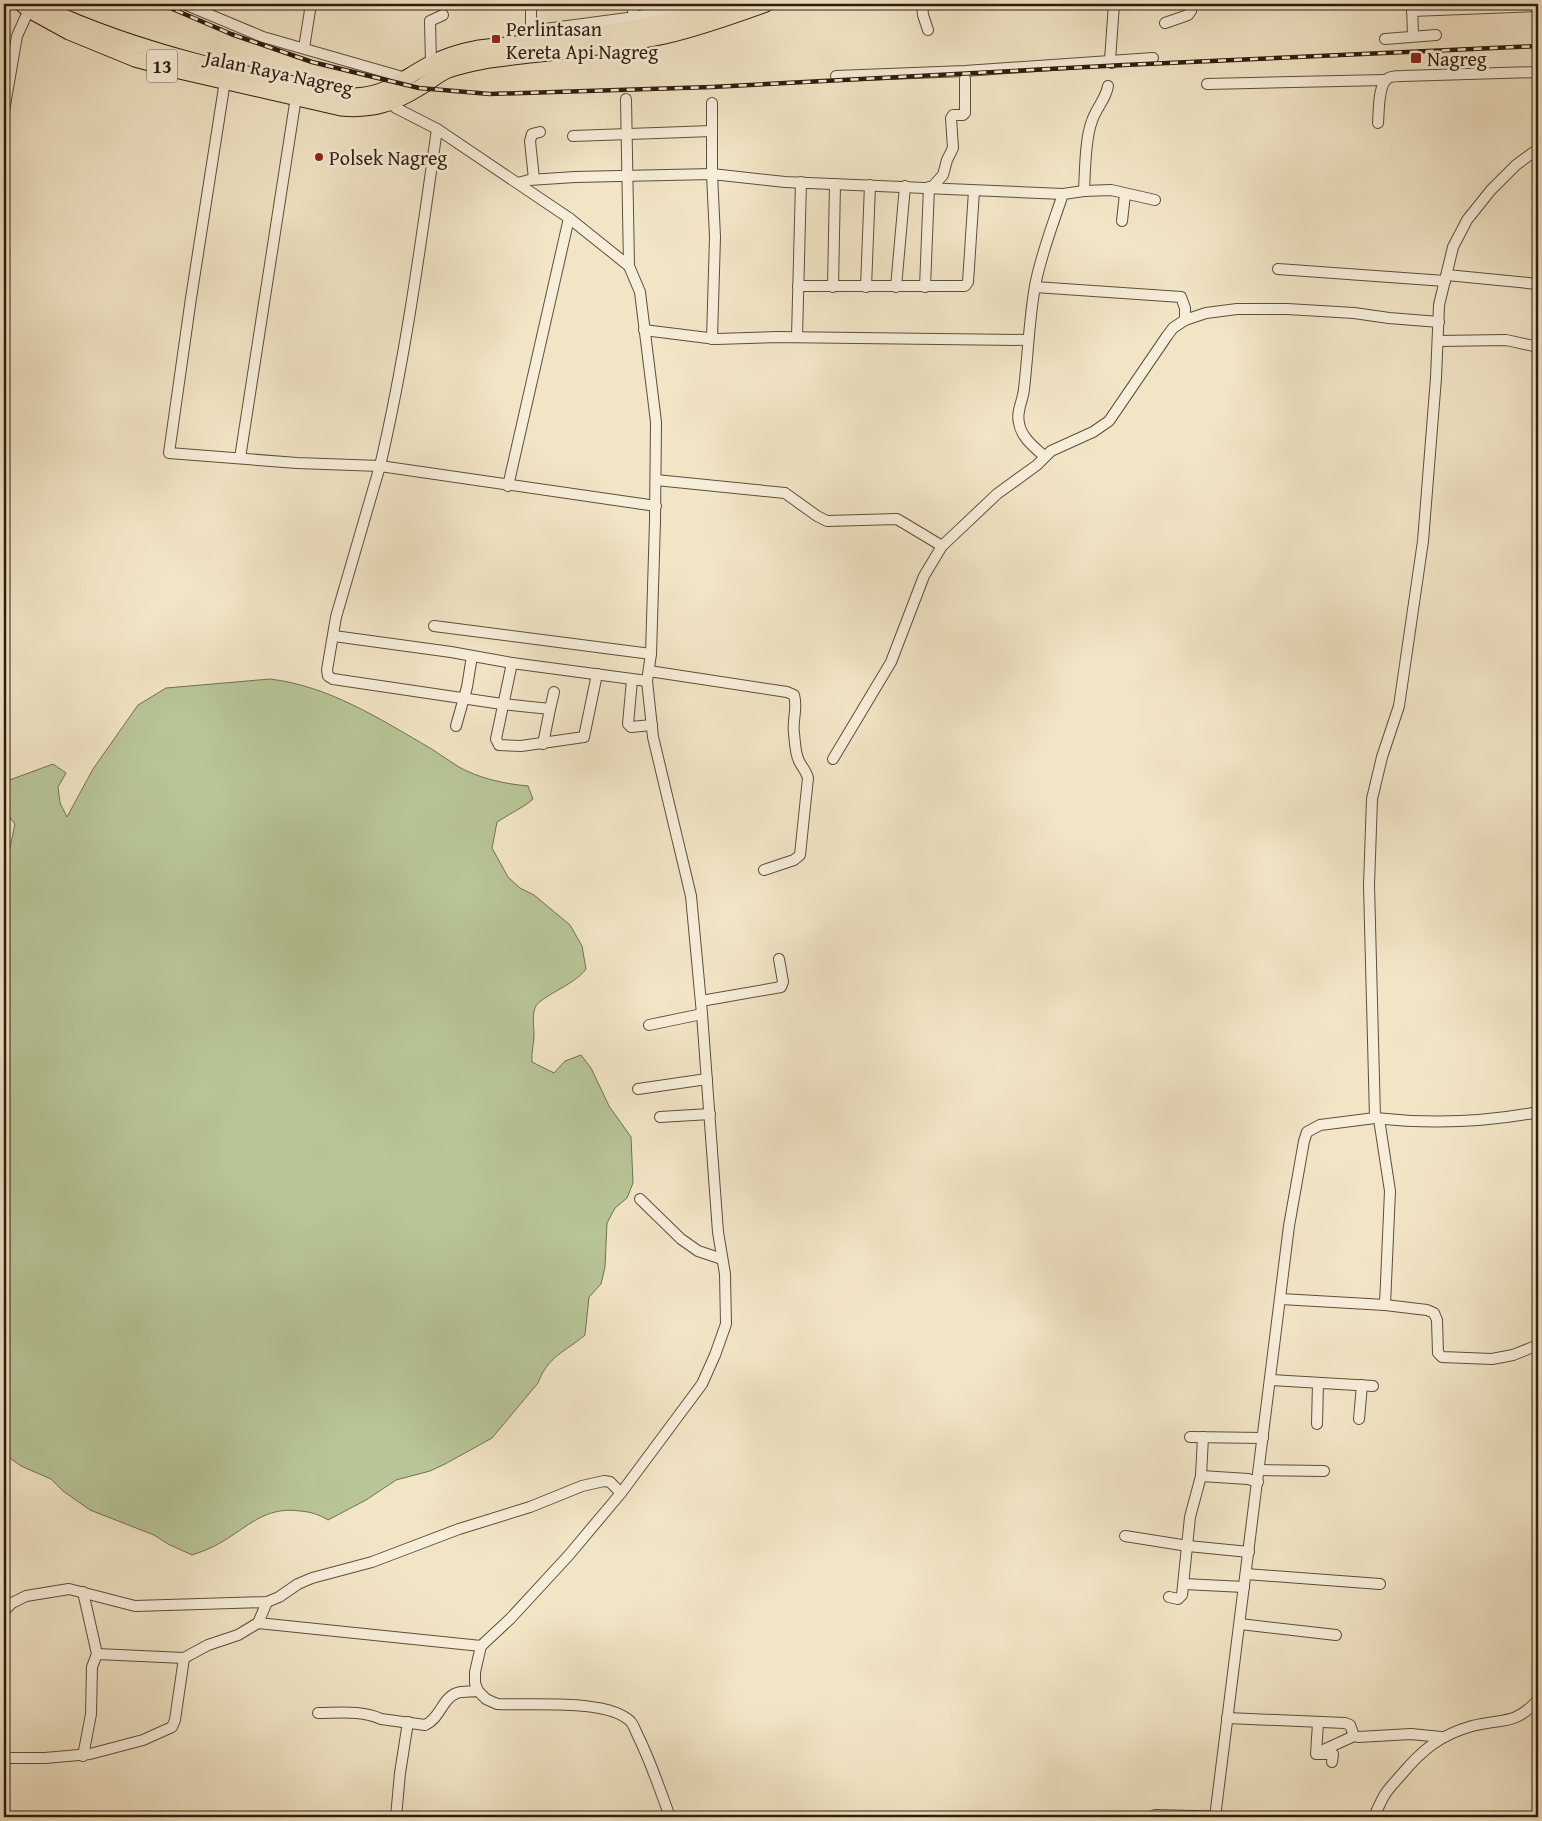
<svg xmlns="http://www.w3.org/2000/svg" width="1542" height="1821" font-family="'Gentium Book Plus',serif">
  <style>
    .green { fill: #b8c597; stroke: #727052 }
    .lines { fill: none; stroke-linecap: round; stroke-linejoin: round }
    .minor-casing { stroke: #5e4e3b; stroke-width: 12 }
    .highway-casing { stroke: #2d1c0d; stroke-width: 17 }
    .minor { stroke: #f7eeda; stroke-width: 10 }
    .highway { stroke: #f2e5c6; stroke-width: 15 }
    .rail-casing { stroke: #2d1c0d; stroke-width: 4.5 }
    .rail { stroke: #f7eeda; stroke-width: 2.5; stroke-dasharray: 8; stroke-linecap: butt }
    .poi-dot { fill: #8f2418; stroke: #f7eeda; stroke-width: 2 }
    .labels { text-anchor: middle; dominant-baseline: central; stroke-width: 5; stroke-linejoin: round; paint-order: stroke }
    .shield { fill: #f7eeda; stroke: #6a5b4a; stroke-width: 1 }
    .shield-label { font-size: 19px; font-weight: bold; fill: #2d1c0d }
    .poi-label { font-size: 20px; fill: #2d1c0d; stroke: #f7eeda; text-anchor: start }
    .street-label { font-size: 20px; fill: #2d1c0d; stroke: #f7eeda }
  </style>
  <rect width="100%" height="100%" fill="#f2e5c6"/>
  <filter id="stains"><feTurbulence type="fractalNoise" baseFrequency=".004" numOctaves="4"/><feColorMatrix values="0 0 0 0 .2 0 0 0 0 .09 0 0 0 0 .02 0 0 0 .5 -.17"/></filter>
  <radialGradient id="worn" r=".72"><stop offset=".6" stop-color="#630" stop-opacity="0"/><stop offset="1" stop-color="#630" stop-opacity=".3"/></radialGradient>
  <!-- green -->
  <path class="green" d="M270 679C329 686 380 719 430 748 440 754 449 761 459 767 478 778 505 784 528 786L533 799 527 804 497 822 492 848 508 877 520 888 534 895 570 925 582 946 586 969C575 985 538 997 535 1008 532 1016 534 1027 534 1035 534 1044 531 1053 532 1062L554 1073 565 1061 581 1055 591 1068 609 1106 631 1137 633 1183 627 1198 615 1208 607 1223 605 1267 601 1284 589 1297 585 1335C565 1352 548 1356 538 1383L492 1438 445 1464 430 1471 396 1480 366 1500 328 1520C318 1514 311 1512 300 1511 265 1506 248 1527 220 1543 212 1548 201 1552 192 1555L168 1544 154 1535 90 1510 63 1491 51 1479 21 1466 7 1456 4 1451V864L7 861 15 824 4 810V782L53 764 66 773 58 787 60 803 67 817 93 769 138 705 166 688Z"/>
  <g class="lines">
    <!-- minor casing -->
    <g class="minor-casing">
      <g id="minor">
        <polyline points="184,4 263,37 406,78"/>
        <polyline points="631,4 635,17"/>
        <polyline points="922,4 923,15 928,30"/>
        <polyline points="1412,4 1413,36"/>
        <polyline points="1412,11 1538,6"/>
        <polyline points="1165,23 1188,15 1191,11 1191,4"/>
        <polyline points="530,31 635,17 693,4"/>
        <polyline points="531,38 531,4"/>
        <polyline points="1385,39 1436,35"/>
        <polyline points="304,48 311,4"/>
        <polyline points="431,63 430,21 443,15"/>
        <polyline points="1112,63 1110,60 1114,4"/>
        <polyline points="836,76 965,71 1153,58"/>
        <path d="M225 81 191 298 169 453 297 463 380 466C406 355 421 242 437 129"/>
        <polyline points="1207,84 1385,80"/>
        <path d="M386 99 396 108 437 129 569 218 629 266 640 292 656 422 655 521 651 654 647 681 653 737 691 896 702 1014 718 1232 725 1274 726 1324 715 1355 702 1384 621 1493 569 1555 510 1619 481 1646 475 1672V1683L478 1691 486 1699 497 1704C530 1706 608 1698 631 1722 634 1726 636 1732 638 1736 651 1762 660 1790 670 1817"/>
        <polyline points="626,99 629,266"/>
        <polyline points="712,103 712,174 715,237 712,339"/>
        <polyline points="4,111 17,36 31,5"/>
        <path d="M1378 123C1379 112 1378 86 1387 79 1390 76 1398 76 1402 76L1538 72"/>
        <polyline points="573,136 712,131"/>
        <polyline points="534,179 530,141 532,134 540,132"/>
        <polyline points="518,183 529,180 575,177 712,174 785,182 1063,194"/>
        <polyline points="932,187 943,175 947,160 953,148 951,118 953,115 963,115 965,113 965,79"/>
        <path d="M1084 191C1085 172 1085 138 1092 121 1096 108 1106 99 1108 86"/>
        <polyline points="1122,221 1125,194"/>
        <polyline points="1278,269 1445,281"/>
        <polyline points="1447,275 1538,284"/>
        <polyline points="798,286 965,286 968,282 974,191"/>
        <polyline points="833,287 835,184"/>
        <polyline points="866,287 870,185"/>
        <polyline points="896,287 905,186"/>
        <polyline points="925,287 929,187"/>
        <polyline points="1185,320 1206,313 1237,309 1287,309 1354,313 1389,318 1439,322"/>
        <polyline points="644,330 716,339 777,337 1027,340"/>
        <polyline points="797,337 801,182"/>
        <polyline points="1438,341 1506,340 1538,347"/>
        <path d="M1044 456C1034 447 1021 437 1019 423 1016 411 1023 401 1024 389 1028 355 1029 320 1035 286 1041 254 1053 224 1063 194L1084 191 1111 190 1155 200"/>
        <polyline points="240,458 296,97"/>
        <polyline points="656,480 785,493 817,516 827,521 897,519 942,546"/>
        <polyline points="508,486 569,218"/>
        <polyline points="434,626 651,654"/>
        <polyline points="334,636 451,652 512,663 647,681"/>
        <polyline points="512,663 496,739 499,745 521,746 584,737 597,674"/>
        <path d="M649 671 787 692 794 695C798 708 792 720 794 733 795 742 795 753 799 761 802 767 806 771 808 778L800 855 794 860 764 870"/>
        <polyline points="632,680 628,724 631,727 652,725"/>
        <polyline points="550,709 554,692"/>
        <polyline points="456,726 467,687 472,656"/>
        <polyline points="543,744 550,709 502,704 333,679 328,676 327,670 336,617 380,466 656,506"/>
        <polyline points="833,759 891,662 924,576 942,546 997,494 1037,465 1051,451 1093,432 1109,421 1167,336 1173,328 1185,320 1185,308 1181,297 1035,287"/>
        <polyline points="701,1001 781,987 783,982 779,959"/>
        <polyline points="649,1025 702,1014"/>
        <polyline points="638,1089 707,1079"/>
        <polyline points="660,1117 710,1114"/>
        <path d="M1375 1118C1428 1124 1486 1122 1538 1112"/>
        <polyline points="1379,1119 1390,1191 1385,1305"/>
        <polyline points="640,1199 681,1239 698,1251 722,1259"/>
        <polyline points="1281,1299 1385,1305 1427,1310 1434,1313 1437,1320 1438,1353 1442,1357 1492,1359 1513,1355 1538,1345"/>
        <polyline points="1271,1380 1373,1386"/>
        <polyline points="1359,1419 1362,1385"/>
        <polyline points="1317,1424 1318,1383"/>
        <polyline points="1190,1437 1263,1438"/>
        <polyline points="1259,1470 1324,1471"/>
        <polyline points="1201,1476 1248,1479 1258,1482"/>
        <polyline points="1538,1503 1538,1530"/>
        <polyline points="1125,1536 1188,1546 1249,1552"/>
        <polyline points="1246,1574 1380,1584"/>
        <polyline points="1184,1584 1244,1587"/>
        <polyline points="1169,1597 1178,1599 1182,1595 1190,1517 1201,1476 1203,1437"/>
        <polyline points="4,1611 12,1603 26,1596 69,1589 135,1606 267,1602 279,1597 298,1584 312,1578 372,1562 459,1529 530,1507 582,1486 604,1481 610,1482 621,1493"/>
        <polyline points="258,1623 481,1646"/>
        <polyline points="1240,1624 1336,1635"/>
        <polyline points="97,1654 184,1658"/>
        <path d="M318 1713C339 1713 362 1710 381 1719L425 1725C440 1719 442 1698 457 1693 463 1691 471 1692 478 1691"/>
        <polyline points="1227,1718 1345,1723 1350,1725 1354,1736 1358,1737 1411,1734 1441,1737"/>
        <polyline points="1318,1723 1316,1754 1333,1754 1332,1762"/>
        <polyline points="1319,1752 1354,1736"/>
        <polyline points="83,1756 91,1714 92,1667 97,1654 83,1592"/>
        <polyline points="4,1758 45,1758 90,1754 143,1740 172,1727 175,1720 184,1658 208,1645 238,1635 258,1623 267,1602"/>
        <polyline points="1155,1815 1234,1817"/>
        <polyline points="396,1817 400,1773 408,1722"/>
        <polyline points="1215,1817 1289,1226 1304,1141 1307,1132 1320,1125 1375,1118 1369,885 1372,799 1382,757 1399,706 1423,541 1436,378 1439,305 1453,247 1467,220 1491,190 1516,165 1538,149"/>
        <path d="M1374 1817C1377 1810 1380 1803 1384 1796 1388 1789 1395 1782 1401 1775 1422 1750 1440 1735 1472 1726 1503 1718 1514 1726 1538 1700"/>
      </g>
    </g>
    <!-- highway casing -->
    <g class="highway-casing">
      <g id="highway">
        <path d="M22 4 29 10 69 32 135 59 175 70 341 108C372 111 393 104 419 88 428 83 436 76 446 71 458 66 471 64 484 61 544 52 605 49 665 36 699 28 733 16 766 4"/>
        <path d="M44 8C143 54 246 75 353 96 388 95 401 79 430 64 445 56 462 51 478 48 563 39 650 30 731 4"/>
      </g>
    </g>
    <!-- minor -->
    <use href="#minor" class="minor"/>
    <!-- highway -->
    <use href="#highway" class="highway"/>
    <!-- rail casing -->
    <g class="rail-casing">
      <polyline id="rail" points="161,4 231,34 312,62 419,88 490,94 712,87 1124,65 1538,46"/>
    </g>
    <!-- rail -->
    <use href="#rail" class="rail"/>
  </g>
  <!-- markers -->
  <g class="poi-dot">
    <rect x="491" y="34" width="10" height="10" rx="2.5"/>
    <rect x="1410" y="52" width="12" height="12" rx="2.5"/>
    <circle cx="319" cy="157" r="5"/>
  </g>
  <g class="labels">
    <!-- shield labels -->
    <rect class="shield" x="147" y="49.5" width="30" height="33" rx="4"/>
    <g class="shield-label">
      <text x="162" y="66">13</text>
    </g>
    <!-- poi labels -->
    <g class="poi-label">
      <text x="506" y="28">Perlintasan<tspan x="506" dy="23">Kereta Api Nagreg</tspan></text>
      <text x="1427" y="58">Nagreg</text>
      <text x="329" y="157">Polsek Nagreg</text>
    </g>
    <!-- street labels -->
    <g class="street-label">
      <text transform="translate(279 72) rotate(12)">Jalan Raya Nagreg</text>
    </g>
  </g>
  <!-- margin -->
  <rect width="1542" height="1821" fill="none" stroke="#f2e5c6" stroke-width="20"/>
  <rect x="5" y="5" width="1532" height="1811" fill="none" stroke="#2d1c0d" stroke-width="2.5"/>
  <rect x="10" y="10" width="1522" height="1801" fill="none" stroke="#2d1c0d"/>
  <rect width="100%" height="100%" filter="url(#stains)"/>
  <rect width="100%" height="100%" fill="url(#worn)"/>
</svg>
